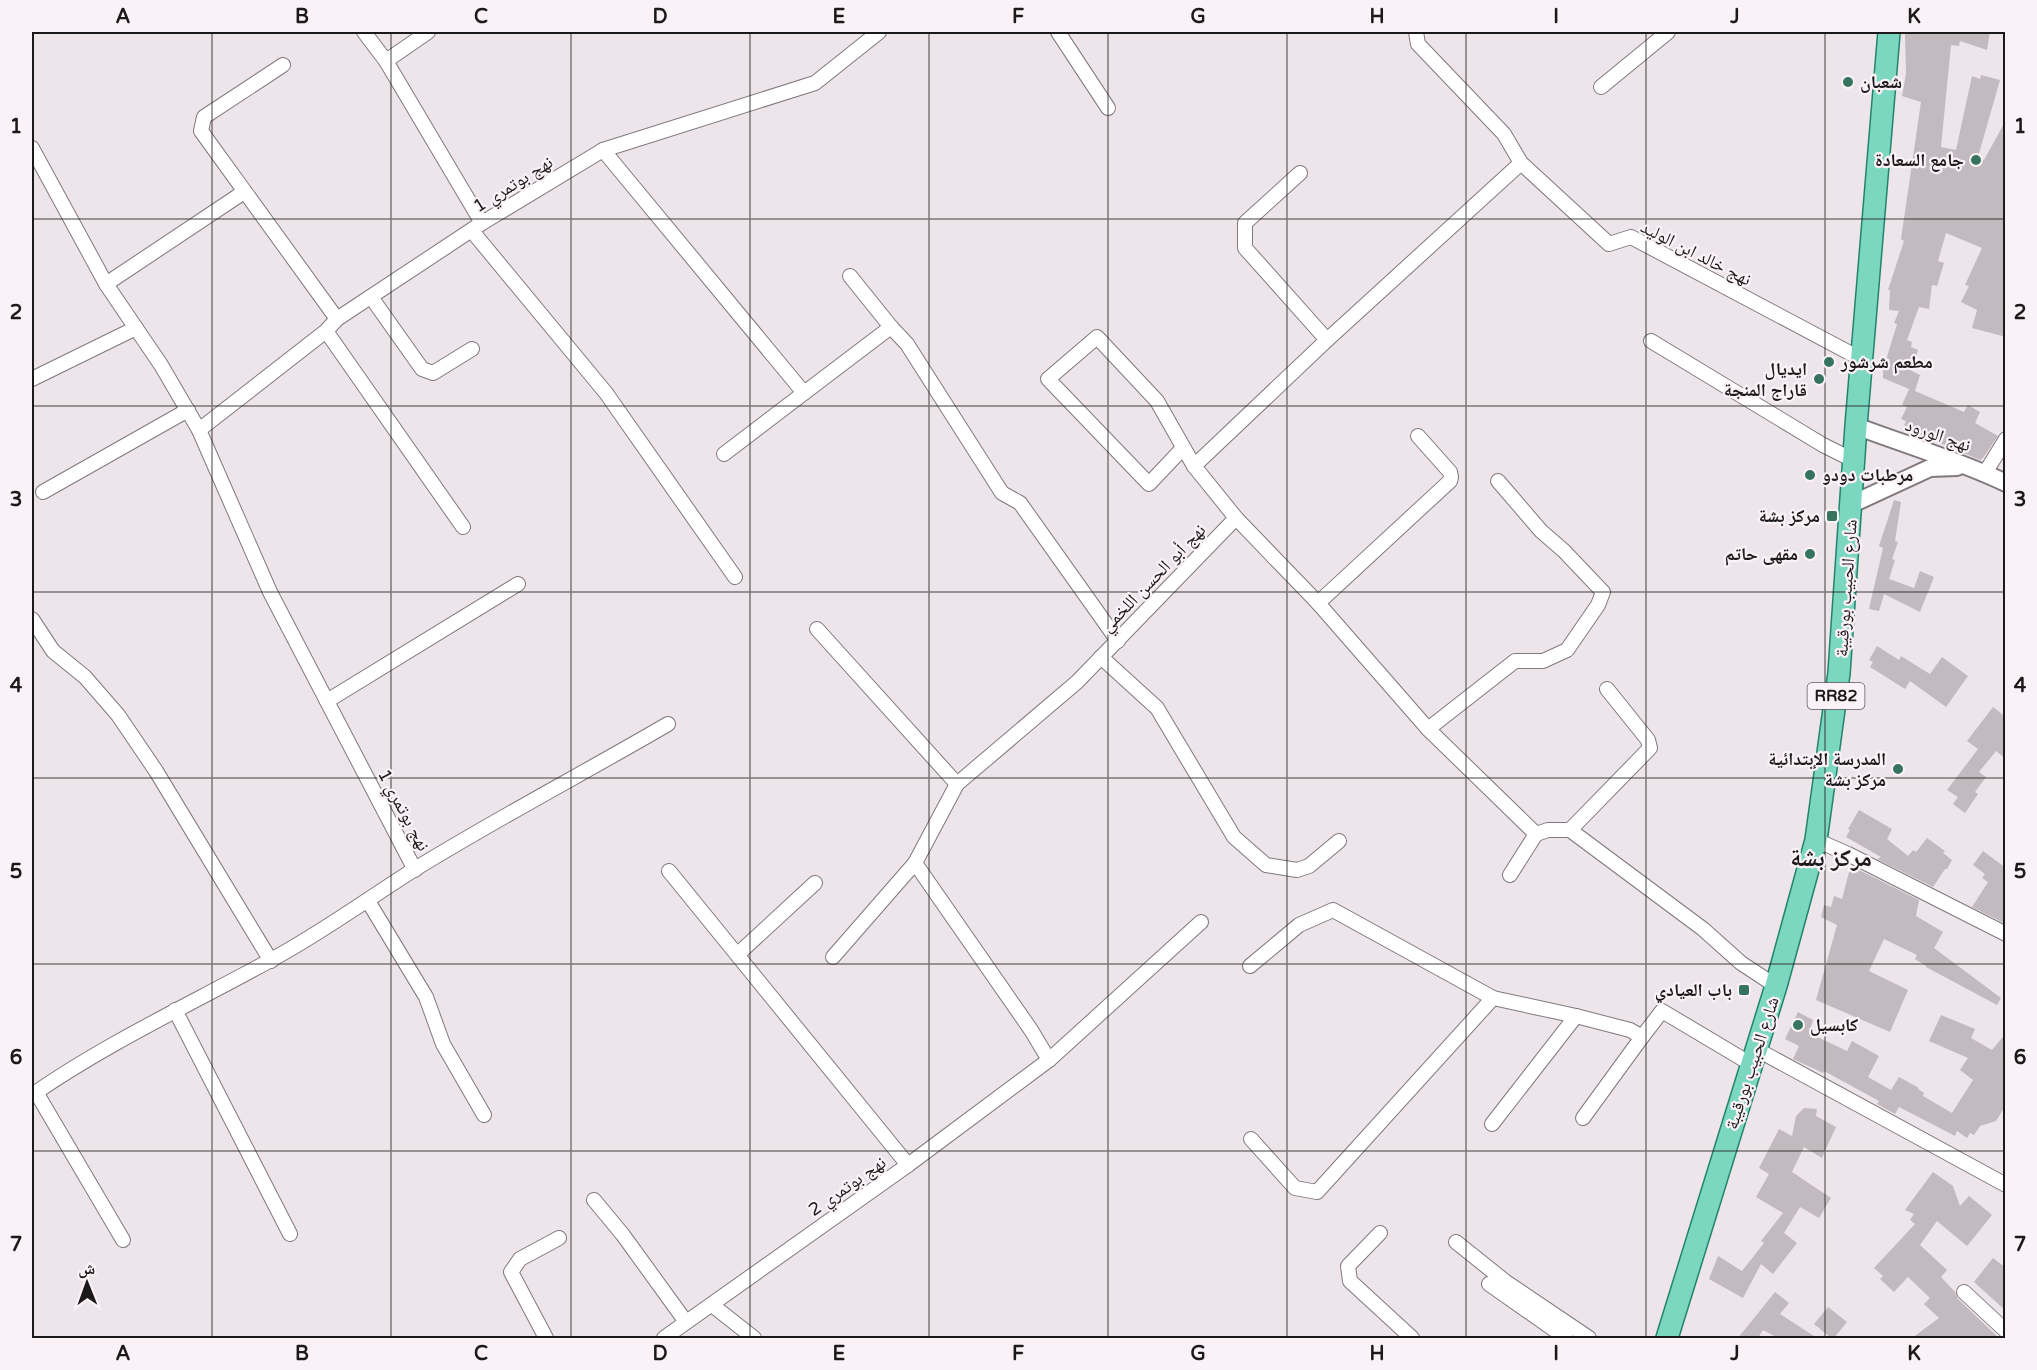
<svg xmlns="http://www.w3.org/2000/svg" width="2037" height="1370" font-family="'Varela Round','Noto Naskh Arabic',sans-serif">
  <style>
    .building { fill: #c3babf }
    .lines { fill: none; stroke-linecap: round; stroke-linejoin: round }
    .minor-casing { stroke: #80787d; stroke-width: 16 }
    .tertiary-casing { stroke: #80787d; stroke-width: 20 }
    .primary-casing { stroke: #21846b; stroke-width: 24 }
    .minor { stroke: #fff; stroke-width: 14 }
    .tertiary { stroke: #fff; stroke-width: 16 }
    .primary { stroke: #7cd7c0; stroke-width: 21 }
    .grid { fill: none; stroke: #1c191a; stroke-width: 1.5; stroke-opacity: 0.55 }
    .poi-dot { fill: #367460; stroke: #fbf2f7; stroke-width: 2 }
    .labels { text-anchor: middle; dominant-baseline: central; stroke-width: 4.5; stroke-linejoin: round; paint-order: stroke }
    .shield { fill: #fbf2f7; stroke: #5f5a5c; stroke-width: 1.5 }
    .shield-label { font-size: 16px; font-weight: bold; fill: #1c191a }
    .poi-label { font-size: 18px; font-weight: bold; fill: #1c191a; stroke: #fbf2f7; text-anchor: end }
    .street-label { font-size: 18px; fill: #1c191a; stroke: #fbf2f7 }
    .district-label { font-size: 24px; font-weight: bold; fill: #1c191a; stroke: #fbf2f7 }
    .neatline { fill: none; stroke: #1c191a; stroke-width: 2 }
    .grid-label { font-size: 20px; text-anchor: middle; font-weight: bold; fill: #1c191a }
  </style>
  <rect width="100%" height="100%" fill="#eee5ea"/>
  <!-- building -->
  <g class="building">
    <polygon points="1905,32 1990,32 1987,50 1960,41 1959,46 1951,45 1941,147 1956,150 1972,76 1980,79 1981,75 2000,80 1978,157 1984,160 2006,120 2006,337 1972,328 1977,310 1961,302 1969,286 1965,285 1982,248 1946,233 1938,261 1944,263 1937,286 1932,285 1929,309 1919,307 1907,340 1912,342 1911,347 1918,350 1912,371 1920,375 1915,391 1964,412 1968,405 1980,412 1975,423 1998,436 1983,458 1980,460 1930,439 1929,441 1902,431 1906,421 1901,419 1907,407 1902,405 1909,389 1883,378 1883,370 1897,324 1894,323 1899,311 1889,310 1890,290 1888,290 1904,241 1901,239 1921,102 1902,96 1906,74"/>
    <polygon points="1894,500 1901,502 1895,541 1898,542 1892,559 1895,560 1889,579 1914,588 1920,571 1934,577 1920,612 1884,594 1879,611 1869,609 1883,548 1879,546"/>
    <polygon points="1877,646 1899,660 1901,656 1930,674 1942,657 1968,676 1946,707 1910,681 1905,689 1870,667 1873,662 1869,660"/>
    <polygon points="1993,707 2006,717 2006,759 1996,751 1979,772 1986,777 1975,792 1978,794 1965,813 1953,804 1958,797 1947,790 1978,749 1967,741"/>
    <polygon points="1859,810 1892,829 1887,839 1908,856 1913,850 1916,852 1927,838 1945,851 1943,853 1952,860 1947,869 1945,869 1933,887 1877,859 1881,857 1846,837 1850,830 1848,829"/>
    <polygon points="1983,851 2006,868 2006,924 1972,907 1988,882 1982,878 1985,874 1973,865"/>
    <polygon points="1857,869 1919,900 1916,916 1943,932 1934,948 2001,998 1997,1005 1926,967 1926,966 1915,959 1917,955 1884,939 1869,971 1908,990 1890,1032 1816,1000 1837,925 1821,917 1824,905 1831,907 1834,896 1842,899 1849,872"/>
    <polygon points="1798,1012 1813,1020 1809,1033 1847,1051 1852,1041 1879,1056 1868,1077 1891,1090 1899,1077 1919,1088 1918,1089 1924,1093 1923,1096 1952,1113 1973,1080 1960,1070 1968,1058 1929,1041 1941,1015 1975,1029 1971,1038 1992,1050 2006,1033 2006,1105 1996,1121 1980,1126 1974,1135 1970,1133 1967,1138 1957,1131 1955,1136 1899,1107 1895,1114 1877,1104 1879,1101 1824,1071 1823,1073 1793,1059 1799,1046 1785,1039"/>
    <polygon points="1804,1108 1817,1109 1816,1116 1836,1127 1822,1158 1804,1147 1792,1172 1831,1198 1819,1218 1800,1207 1784,1233 1797,1243 1773,1274 1761,1264 1743,1298 1709,1279 1718,1256 1742,1271 1764,1243 1761,1241 1783,1213 1756,1197 1769,1174 1759,1168 1779,1129 1792,1136 1796,1116"/>
    <polygon points="1933,1172 1953,1186 1960,1206 1969,1196 1992,1215 1967,1246 1937,1221 1920,1245 1947,1270 1941,1277 1955,1292 1958,1299 1999,1338 1912,1338 1939,1318 1924,1304 1930,1298 1908,1277 1894,1292 1880,1279 1883,1276 1874,1268 1915,1224 1910,1220 1914,1214 1905,1210"/>
    <polygon points="1993,1258 2006,1268 2006,1311 1974,1282"/>
    <polygon points="1775,1292 1789,1303 1780,1314 1817,1338 1778,1338 1763,1330 1758,1338 1738,1338"/>
    <polygon points="1828,1307 1847,1322 1834,1338 1831,1338 1814,1324"/>
  </g>
  <g class="lines">
    <!-- minor casing -->
    <g class="minor-casing">
      <g id="minor">
        <polyline points="364,32 386,61 482,223"/>
        <polyline points="1058,32 1108,108"/>
        <polyline points="1416,32 1418,44 1504,134 1521,163 1609,244 1631,237 1863,360"/>
        <polyline points="386,61 428,32"/>
        <polyline points="283,65 204,117 201,131 337,319"/>
        <polyline points="1601,87 1668,32"/>
        <polyline points="32,148 106,284 161,365 199,430 270,592 415,870"/>
        <polyline points="603,150 804,393 891,327 907,344 1002,493 1020,503 1118,641"/>
        <polyline points="1300,173 1245,223 1245,248 1327,340"/>
        <polyline points="472,231 606,393 735,577"/>
        <polyline points="850,276 891,327"/>
        <polyline points="106,284 244,192"/>
        <polyline points="371,297 422,369 433,373 472,349"/>
        <polyline points="326,331 463,527"/>
        <polyline points="1651,341 1823,445 1855,461"/>
        <polyline points="32,379 136,328"/>
        <polyline points="199,430 326,331 337,319 482,223 603,150 815,83 879,32"/>
        <polyline points="1183,448 1149,484 1048,379 1097,337 1157,401 1194,466"/>
        <polyline points="724,454 804,393"/>
        <polyline points="1985,473 2006,439"/>
        <polyline points="43,492 188,410"/>
        <polyline points="1236,518 1318,603 1428,729 1536,834 1548,830 1570,830 1703,929 1741,963 1776,986"/>
        <polyline points="1318,603 1450,481 1451,477 1450,472 1418,436"/>
        <polyline points="32,619 53,651 85,677 118,715 156,771 271,961"/>
        <polyline points="817,629 957,784"/>
        <polyline points="1101,657 1157,708 1234,837 1266,865 1297,870 1309,866 1339,841"/>
        <polyline points="327,701 518,584"/>
        <polyline points="1428,729 1515,661 1543,661 1567,650 1598,605 1603,592 1564,551 1541,531 1498,481"/>
        <polyline points="1570,830 1650,748 1648,740 1607,689"/>
        <polyline points="1816,840 1848,854 2006,934"/>
        <polyline points="669,871 908,1165"/>
        <polyline points="1510,875 1536,834"/>
        <polyline points="368,901 426,997 443,1044 484,1115"/>
        <polyline points="738,954 815,883"/>
        <polyline points="833,957 915,863"/>
        <polyline points="1250,966 1299,925 1333,910 1493,998"/>
        <polyline points="175,1010 290,1234"/>
        <polyline points="1756,1049 2006,1185"/>
        <polyline points="1049,1060 1031,1030 915,863 957,784 1077,682 1236,518 1194,466 1327,340 1521,163"/>
        <polyline points="36,1092 123,1240"/>
        <path d="M32 1095C107 1043 189 1005 269 961 320 934 366 900 415 869 498 818 584 773 668 724"/>
        <polyline points="1583,1118 1642,1037"/>
        <polyline points="1492,1124 1576,1016"/>
        <polyline points="1251,1139 1295,1188 1317,1192 1493,998 1576,1016 1630,1030 1642,1037 1662,1011 1751,1064"/>
        <polyline points="594,1200 623,1235 686,1322"/>
        <polyline points="1380,1233 1348,1266 1350,1281 1412,1338"/>
        <polyline points="1456,1242 1506,1282 1589,1338"/>
        <polyline points="1489,1284 1566,1338"/>
        <polyline points="1964,1292 2006,1331"/>
        <polyline points="712,1305 754,1338"/>
        <polyline points="546,1338 511,1272 520,1259 559,1238"/>
        <polyline points="664,1338 908,1165 1049,1060 1201,922"/>
      </g>
    </g>
    <!-- tertiary casing -->
    <g class="tertiary-casing">
      <g id="tertiary">
        <path d="M1856 426C1906 445 1958 460 2006 483"/>
        <polyline points="1852,504 1930,468 1957,467"/>
      </g>
    </g>
    <!-- primary casing -->
    <g class="primary-casing">
      <polyline id="primary" points="1667,1338 1776,986 1816,840 1839,673 1856,426 1889,32"/>
    </g>
    <!-- minor -->
    <use href="#minor" class="minor"/>
    <!-- tertiary -->
    <use href="#tertiary" class="tertiary"/>
    <!-- primary -->
    <use href="#primary" class="primary"/>
  </g>
  <!-- grid -->
  <path class="grid" d="M212 32V1338M391 32V1338M571 32V1338M750 32V1338M929 32V1338M1108 32V1338M1287 32V1338M1466 32V1338M1646 32V1338M1825 32V1338M32 219H2006M32 406H2006M32 592H2006M32 778H2006M32 964H2006M32 1151H2006"/>
  <!-- markers -->
  <g class="poi-dot">
    <circle cx="1848" cy="82" r="6"/>
    <circle cx="1976" cy="160" r="6"/>
    <circle cx="1829" cy="362" r="6"/>
    <circle cx="1819" cy="379" r="6"/>
    <circle cx="1810" cy="475" r="6"/>
    <rect x="1826" y="510" width="12" height="12" rx="3"/>
    <circle cx="1810" cy="554" r="6"/>
    <circle cx="1898" cy="769" r="6"/>
    <rect x="1738" y="984" width="12" height="12" rx="3"/>
    <circle cx="1798" cy="1025" r="6"/>
  </g>
  <g class="labels">
    <!-- shield labels -->
    <rect class="shield" x="1807.5" y="683" width="57" height="26" rx="4.5"/>
    <g class="shield-label">
      <text x="1836" y="696">RR82</text>
    </g>
    <!-- poi labels -->
    <g class="poi-label">
      <text x="1860" y="82" text-anchor="start">شعبان</text>
      <text x="1964" y="160">جامع السعادة</text>
      <text x="1841" y="362" text-anchor="start">مطعم شرشور</text>
      <text x="1807" y="369">ايديال<tspan x="1807" dy="21">قاراج المنجة</tspan></text>
      <text x="1822" y="475" text-anchor="start">مرطبات دودو</text>
      <text x="1820" y="516">مركز بشة</text>
      <text x="1798" y="554">مقهى حاتم</text>
      <text x="1886" y="759">المدرسة الإبتدائية<tspan x="1886" dy="21">مركز بشة</tspan></text>
      <text x="1732" y="990">باب العيادي</text>
      <text x="1810" y="1025" text-anchor="start">كابسيل</text>
    </g>
    <!-- street labels -->
    <g class="street-label">
      <text transform="translate(513 184) rotate(-32)">نهج بوتمري 1</text>
      <text transform="translate(1696 253) rotate(27)">نهج خالد ابن الوليد</text>
      <text transform="translate(1938 435) rotate(19)">نهج الورود</text>
      <text transform="translate(1153 578) rotate(-46)">نهج أبو الحسن اللخمي</text>
      <text transform="translate(1846 588) rotate(-86)">شارع الحبيب بورقيبة</text>
      <text transform="translate(404 810) rotate(62)">نهج بوتمري 1</text>
      <text transform="translate(1752 1063) rotate(-72)">شارع الحبيب بورقيبة</text>
      <text transform="translate(847 1186) rotate(-35)">نهج بوتمري 2</text>
    </g>
    <!-- district labels -->
    <g class="district-label">
      <text x="1831" y="858">مركز بشة</text>
    </g>
  </g>
  <!-- border -->
  <rect width="2037" height="1370" fill="none" stroke="#fbf2f7" stroke-width="66"/>
  <!-- north arrow -->
  <g transform="translate(87 1283) rotate(359)" stroke="#fbf2f7" stroke-width="4.5" paint-order="stroke">
  <path d="M0-4.5L10 22L0 15L-10 22Z" fill="#1c191a"/>
  <text y="-9" font-size="16" font-weight="bold" text-anchor="middle" fill="#1c191a">ش</text>
  </g>
  <rect x="33" y="33" width="1971" height="1304" class="neatline"/>
  <g class="grid-label">
    <text x="123" y="23">A</text>
    <text x="302" y="23">B</text>
    <text x="481" y="23">C</text>
    <text x="660" y="23">D</text>
    <text x="839" y="23">E</text>
    <text x="1018" y="23">F</text>
    <text x="1198" y="23">G</text>
    <text x="1377" y="23">H</text>
    <text x="1556" y="23">I</text>
    <text x="1735" y="23">J</text>
    <text x="1914" y="23">K</text>
    <text x="16" y="133">1</text>
    <text x="2020" y="133">1</text>
    <text x="16" y="319">2</text>
    <text x="2020" y="319">2</text>
    <text x="16" y="506">3</text>
    <text x="2020" y="506">3</text>
    <text x="16" y="692">4</text>
    <text x="2020" y="692">4</text>
    <text x="16" y="878">5</text>
    <text x="2020" y="878">5</text>
    <text x="16" y="1064">6</text>
    <text x="2020" y="1064">6</text>
    <text x="16" y="1251">7</text>
    <text x="2020" y="1251">7</text>
    <text x="123" y="1360">A</text>
    <text x="302" y="1360">B</text>
    <text x="481" y="1360">C</text>
    <text x="660" y="1360">D</text>
    <text x="839" y="1360">E</text>
    <text x="1018" y="1360">F</text>
    <text x="1198" y="1360">G</text>
    <text x="1377" y="1360">H</text>
    <text x="1556" y="1360">I</text>
    <text x="1735" y="1360">J</text>
    <text x="1914" y="1360">K</text>
  </g>
</svg>
